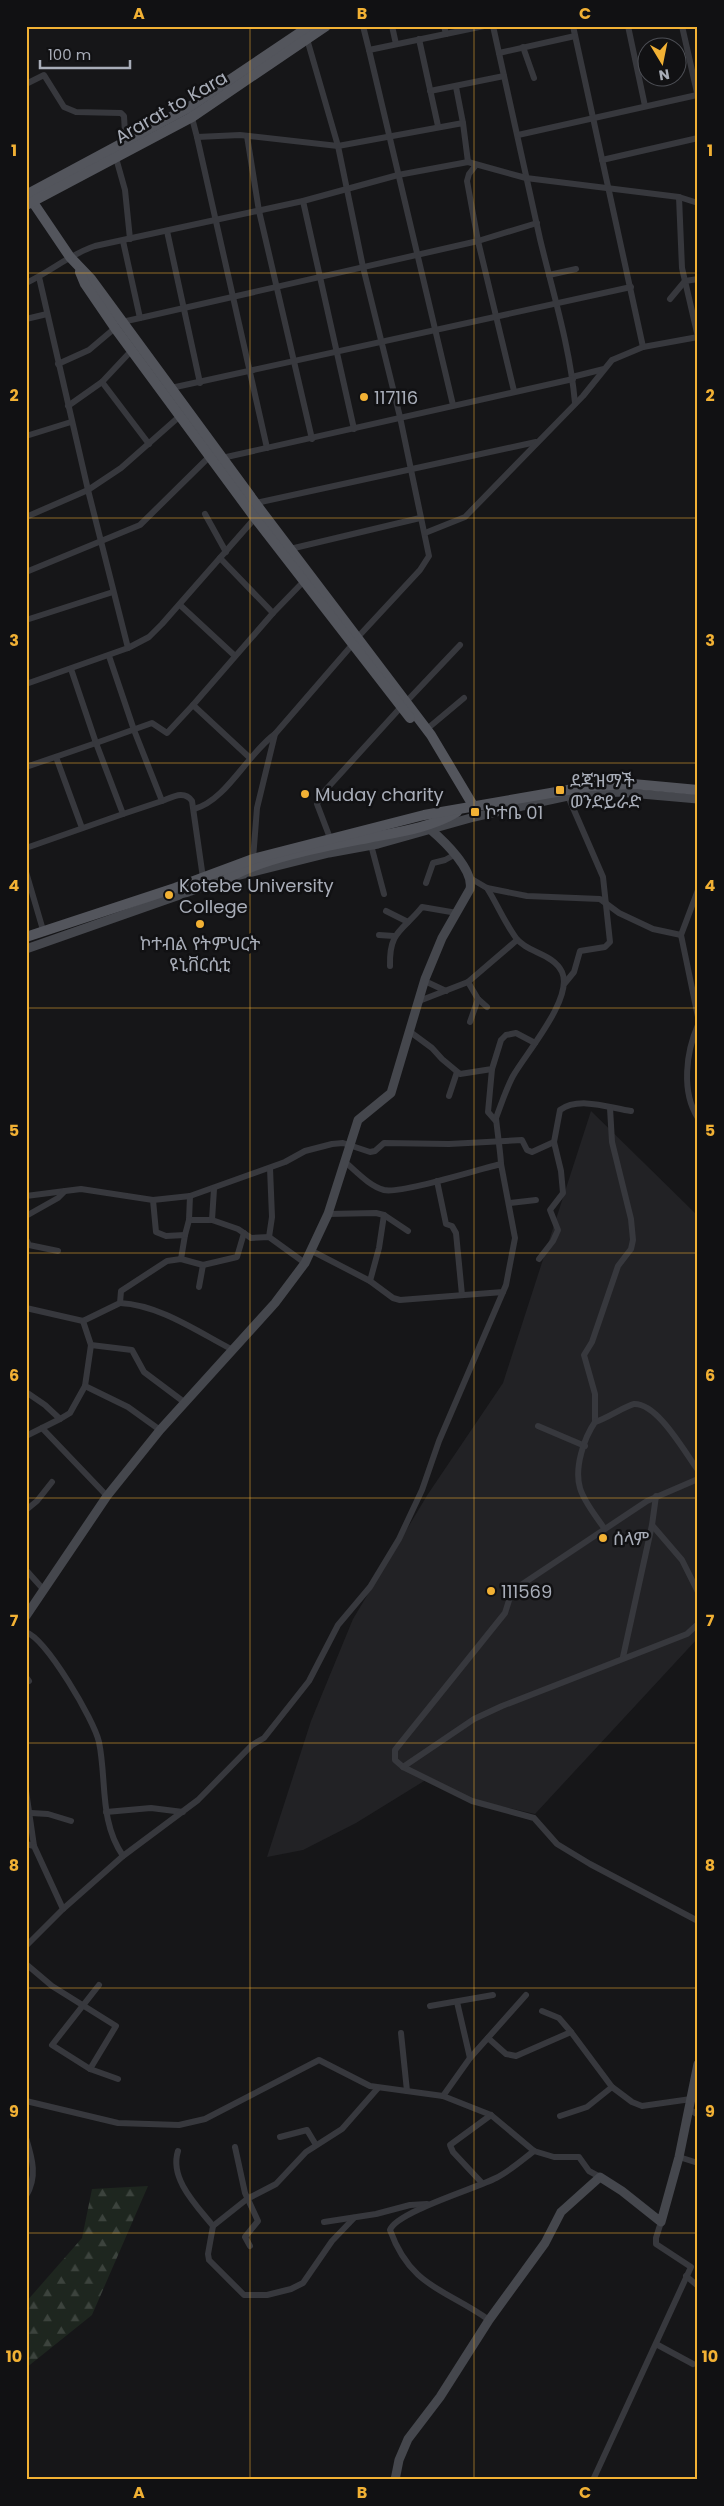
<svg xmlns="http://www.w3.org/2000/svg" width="724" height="2506" font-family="Poppins,'Noto Sans Ethiopic',sans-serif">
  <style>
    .built { fill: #222225 }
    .forest { fill: url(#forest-firs) }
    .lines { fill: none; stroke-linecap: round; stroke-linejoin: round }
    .street { stroke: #37383d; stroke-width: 6 }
    .secondary { stroke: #45474d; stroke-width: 9 }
    .primary { stroke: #53555c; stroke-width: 10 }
    .grid { fill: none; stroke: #f2b134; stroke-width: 1; stroke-opacity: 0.55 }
    .poi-dot { fill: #f2b134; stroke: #111113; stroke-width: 2 }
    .labels { text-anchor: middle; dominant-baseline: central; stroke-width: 5; stroke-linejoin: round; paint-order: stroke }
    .street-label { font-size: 18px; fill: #a8adb8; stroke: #111113 }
    .poi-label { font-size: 18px; fill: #a8adb8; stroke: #111113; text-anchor: start }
    .neatline { fill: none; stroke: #f2b134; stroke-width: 2 }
    .grid-label { font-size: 16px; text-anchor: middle; font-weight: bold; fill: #f2b134 }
  </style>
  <defs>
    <pattern id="forest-firs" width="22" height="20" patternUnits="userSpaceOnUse" patternTransform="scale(1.25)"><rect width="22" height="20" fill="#1e261f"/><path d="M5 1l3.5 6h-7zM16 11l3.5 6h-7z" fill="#3c433d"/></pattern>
  </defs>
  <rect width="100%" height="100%" fill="#161618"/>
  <!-- built -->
  <polygon class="built" points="591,1111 698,1216 698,1638 535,1814 474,1800 429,1778 356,1823 303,1850 267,1857 311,1721 353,1619 428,1494 503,1383"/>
  <!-- forest -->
  <polygon class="forest" points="148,2186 92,2315 26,2368 26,2302 82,2238 92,2189"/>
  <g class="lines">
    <!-- street -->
    <g class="street">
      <polyline points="363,26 369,50"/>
      <polyline points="392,26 396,44"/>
      <polyline points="444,26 446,34"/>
      <path d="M493 26C509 97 524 168 540 239 553 293 570 347 575 403"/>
      <polyline points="573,26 643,347"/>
      <polyline points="628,26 645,106"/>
      <polyline points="682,26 698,97"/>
      <polyline points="307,39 338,146 363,267 400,417 429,556 420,570 357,638"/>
      <polyline points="419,39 438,126"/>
      <polyline points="523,47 534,78"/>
      <polyline points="499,53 575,36"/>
      <polyline points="26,84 44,75 64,107 76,112 121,113 124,116 125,133"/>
      <polyline points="456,87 463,123"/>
      <polyline points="430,91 504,76"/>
      <polyline points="191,114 197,137 240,135 338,146 463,123 468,162"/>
      <polyline points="518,135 697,95"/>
      <polyline points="247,136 259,211 312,439"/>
      <polyline points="197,137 267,448"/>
      <polyline points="116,158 125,190 130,239"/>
      <polyline points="602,160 698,138"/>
      <polyline points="476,165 469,174 467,181 478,241 514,391"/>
      <polyline points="679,197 682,268 698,337"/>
      <polyline points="303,201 354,429"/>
      <polyline points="167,231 200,383"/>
      <polyline points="123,241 140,318 478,241 537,223"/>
      <polyline points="549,275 576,269"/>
      <path d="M26 283C50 272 70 254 95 246L303 201 398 175 468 162 526 178 679 197 698 203"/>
      <polyline points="670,299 685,281 698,279"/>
      <polyline points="26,319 47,314"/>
      <polyline points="122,322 140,318"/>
      <polyline points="132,350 102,382 149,444"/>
      <polyline points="58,364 89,350 115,328"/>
      <polyline points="572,377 604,369"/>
      <polyline points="171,388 631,287"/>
      <polyline points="453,405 369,50 484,26"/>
      <polyline points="68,406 102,382"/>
      <polyline points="26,436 71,422"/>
      <polyline points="222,458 573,379"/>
      <polyline points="256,503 536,442"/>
      <polyline points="205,514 226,552"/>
      <polyline points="26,517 88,490 121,468 181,415"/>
      <polyline points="425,533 465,517 583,396 612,360 643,347 698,337"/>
      <polyline points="290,549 420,518"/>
      <polyline points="220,558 273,613"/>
      <polyline points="26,572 140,525 210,456"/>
      <polyline points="180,605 235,656"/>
      <polyline points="26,620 113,592"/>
      <polyline points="128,648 149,637 162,624 255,518"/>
      <path d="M109 656 134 730 162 801C173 797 184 790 192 801L203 878"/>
      <polyline points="26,684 128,648 88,490 39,277"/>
      <polyline points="406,702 460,645"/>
      <polyline points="427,729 464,698"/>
      <polyline points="56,757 82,828"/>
      <polyline points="250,758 193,705 273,613 304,581"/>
      <polyline points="26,767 96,743 71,669"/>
      <polyline points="162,801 123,814 96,743 152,723 167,733 193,705"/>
      <path d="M194 809C226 801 248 753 275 734"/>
      <polyline points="330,838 317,804 321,795 401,707"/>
      <polyline points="371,845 384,894"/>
      <polyline points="26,848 123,814"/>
      <polyline points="253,859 257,808 275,734 352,645"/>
      <polyline points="26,872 43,930"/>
      <polyline points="470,878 487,888 527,896 600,899 619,913 653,929 681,935"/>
      <polyline points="426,883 433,863 445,860 454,855"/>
      <path d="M487 888C497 904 505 923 516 938 527 953 553 953 562 972 574 998 526 1053 513 1076 506 1089 501 1105 496 1118 496 1121 501 1157 501 1164"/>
      <polyline points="698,890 681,935 698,1017"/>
      <polyline points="386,911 408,922"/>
      <polyline points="379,935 394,936"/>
      <path d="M390 966C389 930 403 931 422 907L457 913"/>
      <polyline points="468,982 478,999 487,1007"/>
      <polyline points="429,983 446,991"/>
      <polyline points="565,983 574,972 580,951 605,947 610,942 603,877 567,794"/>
      <polyline points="419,1001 468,982 517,940"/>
      <polyline points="470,1022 478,999"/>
      <path d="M698 1025C686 1052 681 1092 698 1118"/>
      <polyline points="409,1031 432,1048 442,1059 460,1074 492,1069 501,1040 506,1035 516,1033 535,1043"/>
      <polyline points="492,1069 488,1112 495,1120"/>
      <polyline points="449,1096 457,1072"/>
      <polyline points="437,1181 446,1224 452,1226 456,1233 462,1295"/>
      <polyline points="26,1196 65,1191"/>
      <polyline points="190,1196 189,1220 212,1220 238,1229 251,1238 269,1237 305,1263"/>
      <polyline points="153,1200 156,1232 166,1236 185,1235 181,1259"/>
      <polyline points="510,1203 536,1200"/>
      <polyline points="328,1214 376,1213 384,1215 408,1231"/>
      <polyline points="26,1216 58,1198 65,1191 81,1189 153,1200 190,1196 285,1162 305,1151 332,1144 343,1143 370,1152 375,1151 384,1143 449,1144 522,1140 527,1150 532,1152 554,1142"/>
      <polyline points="212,1220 214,1189"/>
      <polyline points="185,1235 189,1220"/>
      <polyline points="269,1237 272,1217 270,1168"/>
      <polyline points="26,1239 29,1245 58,1251"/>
      <path d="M312 1251 370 1281 393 1298 400 1300 503 1292 506 1285 515 1238 501 1164C479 1169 401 1194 384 1190 369 1186 356 1171 344 1161"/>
      <path d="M539 1259 553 1241 558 1230 550 1210 563 1193 561 1171 554 1142 560 1110C579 1096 610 1108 631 1111"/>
      <polyline points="370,1281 379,1248 384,1215"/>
      <polyline points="199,1287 203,1265"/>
      <path d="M120 1303C160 1305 198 1332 233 1350"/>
      <polyline points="26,1308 83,1321 120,1303 121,1291 167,1261 181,1259 203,1265 237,1257 244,1233"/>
      <polyline points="83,1321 91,1345 132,1350 144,1372 184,1402"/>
      <polyline points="91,1345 85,1386 128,1407 160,1430"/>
      <polyline points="26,1392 45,1405 60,1419 70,1413 85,1386"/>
      <polyline points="595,1422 595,1394 584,1355 592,1342 618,1266 631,1249 633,1240 631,1219 612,1142 610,1108"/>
      <polyline points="538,1426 585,1446"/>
      <polyline points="42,1428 107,1496"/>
      <polyline points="26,1436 60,1419"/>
      <polyline points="698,1479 647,1501 512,1591 505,1613 395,1750 395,1760 403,1767 472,1801 534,1818 557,1844 590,1864 698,1921"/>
      <polyline points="26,1510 37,1501 52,1482"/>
      <polyline points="652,1525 682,1560 698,1592"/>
      <path d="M604 1528C596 1516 584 1502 580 1488 574 1468 584 1438 595 1422 606 1419 627 1405 634 1404 658 1403 685 1453 698 1470"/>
      <polyline points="26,1570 43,1589"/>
      <path d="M26 1632C47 1640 94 1720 99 1742 107 1781 99 1821 123 1856L63 1909 26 1946"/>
      <polyline points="623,1657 652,1525 656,1496"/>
      <polyline points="26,1677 29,1681"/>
      <polyline points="403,1767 474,1719 502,1706 687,1634 698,1624"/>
      <polyline points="26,1791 34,1846 26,1844"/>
      <polyline points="106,1812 151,1808 183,1812"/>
      <polyline points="31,1813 48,1814 71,1821"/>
      <polyline points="34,1846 63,1909"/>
      <polyline points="123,1856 198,1800 252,1745 264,1738 309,1681 338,1625 370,1587 399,1539 422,1490 439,1441 503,1292"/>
      <polyline points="26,1964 52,1986 116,2026 90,2069"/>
      <polyline points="99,1985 52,2045 90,2069 118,2079"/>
      <polyline points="457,2002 470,2058"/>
      <polyline points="430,2006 493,1995"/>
      <polyline points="542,2011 559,2018 571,2032"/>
      <polyline points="401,2033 407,2091"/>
      <polyline points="488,2038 506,2054 516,2056 571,2032 612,2087"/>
      <polyline points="443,2096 470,2058 526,1995"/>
      <polyline points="26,2101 118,2123 179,2125 205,2119 319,2060 370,2086 443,2096 491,2115 534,2151 554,2157 579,2157 589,2171 600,2177"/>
      <polyline points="689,2109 698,2115"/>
      <polyline points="560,2116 587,2107 612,2087 632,2102 642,2106 691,2099"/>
      <polyline points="280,2137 307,2130 316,2145"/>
      <path d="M26 2138C32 2158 38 2176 26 2196"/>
      <polyline points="235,2147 245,2193 258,2221 245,2237 250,2246"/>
      <path d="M178 2151C169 2179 197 2206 213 2226"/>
      <polyline points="679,2157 698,2163"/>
      <polyline points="482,2183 453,2152 450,2145 491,2115"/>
      <polyline points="354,2218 332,2241 303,2283 291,2289 267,2295 244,2295 209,2260 208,2254 213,2226 247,2199 276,2184 306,2152 342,2129 378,2088"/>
      <polyline points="324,2222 376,2214 410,2205 427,2204"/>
      <polyline points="686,2276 698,2286"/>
      <path d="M489 2320C446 2289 411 2288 390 2230 396 2212 477 2188 496 2178 510 2171 522 2160 534 2151"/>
      <polyline points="656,2344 693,2364"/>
      <polyline points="593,2480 691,2267 656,2244 656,2238 661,2222"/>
    </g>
    <!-- secondary -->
    <g class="secondary">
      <polyline points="26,949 228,878 329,853 378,844 474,817 540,802 568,796 618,792 698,799"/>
      <path d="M26 1616 107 1496 160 1430 275 1303 305 1263 328 1214 358 1120 391 1093 425 979 442 938 470 889C474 870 445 842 431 830"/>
      <polyline points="395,2480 399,2460 408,2439 440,2397 489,2320 545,2243 561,2212 600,2177 622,2191 661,2222 679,2157 698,2064"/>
    </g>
    <!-- primary -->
    <g class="primary">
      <polyline points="26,192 70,257 91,279 262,512 431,735 474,807"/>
      <polyline points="26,195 188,108 310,26"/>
      <polyline points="26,205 192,117 326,26"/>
      <polyline points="80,272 85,284 115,328 255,518 410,718"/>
      <path d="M228 878C265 857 327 846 368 838 399 832 430 828 457 812"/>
      <polyline points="26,937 175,888 253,859 424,815 591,786 633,784 698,790"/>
    </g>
  </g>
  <!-- grid -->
  <path class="grid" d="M250 26V2480M474 26V2480M26 273H698M26 518H698M26 763H698M26 1008H698M26 1253H698M26 1498H698M26 1743H698M26 1988H698M26 2233H698"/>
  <!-- markers -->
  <g class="poi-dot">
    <circle cx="364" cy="397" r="5"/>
    <rect x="555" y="785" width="10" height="10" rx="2.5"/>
    <circle cx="305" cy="794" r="5"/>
    <rect x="470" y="807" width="10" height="10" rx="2.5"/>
    <circle cx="169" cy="895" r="5"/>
    <circle cx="200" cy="924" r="5"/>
    <circle cx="603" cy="1538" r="5"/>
    <circle cx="491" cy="1591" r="5"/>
  </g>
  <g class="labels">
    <!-- street labels -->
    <g class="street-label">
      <text transform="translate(171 107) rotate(-30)">Ararat to Kara</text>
    </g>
    <!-- poi labels -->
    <g class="poi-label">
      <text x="374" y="397">117116</text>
      <text x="570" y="780">ደጃዝማች<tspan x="570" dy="21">ወንድይራድ</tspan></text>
      <text x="315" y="794">Muday charity</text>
      <text x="485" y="812">ኮተቤ 01</text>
      <text x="179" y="885">Kotebe University<tspan x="179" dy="21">College</tspan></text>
      <text x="200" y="943" text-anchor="middle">ኮተብል የትምህርት<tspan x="200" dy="21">ዩኒቨርሲቲ</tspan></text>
      <text x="613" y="1538">ሰላም</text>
      <text x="501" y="1591">111569</text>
    </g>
  </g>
  <!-- border -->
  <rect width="724" height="2506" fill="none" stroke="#111113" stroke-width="55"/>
  <!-- north arrow -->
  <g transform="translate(662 62) rotate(170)"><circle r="24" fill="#111113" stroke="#4d4f55"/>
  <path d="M0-4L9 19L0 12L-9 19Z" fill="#f2b134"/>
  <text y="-8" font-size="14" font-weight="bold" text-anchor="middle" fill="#a8adb8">N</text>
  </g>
  <!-- scale -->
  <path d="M40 60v8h90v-8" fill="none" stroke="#a8adb8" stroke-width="2.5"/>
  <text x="48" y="60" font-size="15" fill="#a8adb8" stroke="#111113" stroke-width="4" paint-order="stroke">100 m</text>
  <rect x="28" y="28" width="668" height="2450" class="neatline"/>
  <g class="grid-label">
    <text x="139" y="19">A</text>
    <text x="362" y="19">B</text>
    <text x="585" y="19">C</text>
    <text x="14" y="156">1</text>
    <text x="710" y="156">1</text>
    <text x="14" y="401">2</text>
    <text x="710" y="401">2</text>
    <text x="14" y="646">3</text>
    <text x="710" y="646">3</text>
    <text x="14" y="891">4</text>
    <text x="710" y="891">4</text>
    <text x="14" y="1136">5</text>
    <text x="710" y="1136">5</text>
    <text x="14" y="1381">6</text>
    <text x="710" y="1381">6</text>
    <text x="14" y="1626">7</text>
    <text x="710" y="1626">7</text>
    <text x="14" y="1871">8</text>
    <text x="710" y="1871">8</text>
    <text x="14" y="2117">9</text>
    <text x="710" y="2117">9</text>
    <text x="14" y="2362">10</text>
    <text x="710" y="2362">10</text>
    <text x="139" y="2498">A</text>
    <text x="362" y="2498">B</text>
    <text x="585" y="2498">C</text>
  </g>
</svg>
